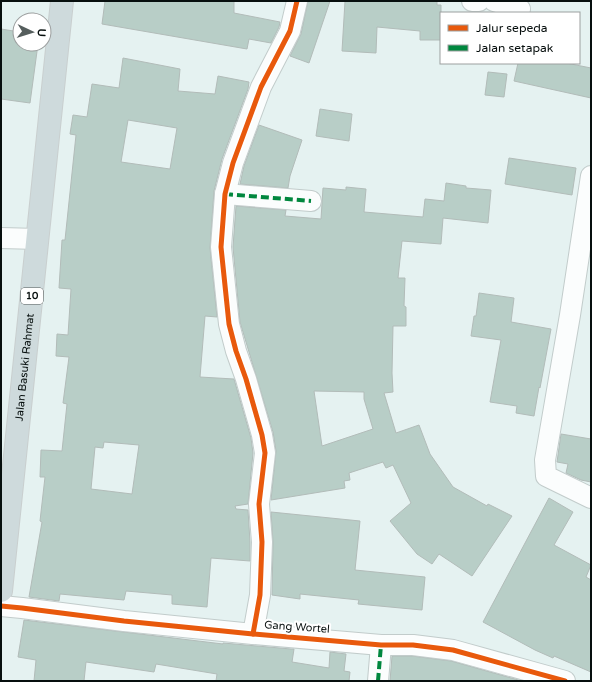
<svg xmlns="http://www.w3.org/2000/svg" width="592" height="682" font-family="'Varela Round',sans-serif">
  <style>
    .building { fill: #b8cec7; stroke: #b2bcb9; fill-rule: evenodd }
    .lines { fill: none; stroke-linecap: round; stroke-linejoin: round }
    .minor-casing { stroke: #c2cccb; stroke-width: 22 }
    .trunk-casing { stroke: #c9cfcf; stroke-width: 24 }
    .minor { stroke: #fbfdfd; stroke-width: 20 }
    .trunk { stroke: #cedadc; stroke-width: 22 }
    .quiet { stroke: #00873e; stroke-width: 4; stroke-dasharray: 8 4; stroke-linecap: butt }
    .cycleway-casing { stroke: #fff; stroke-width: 8 }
    .cycleway { stroke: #e8590c; stroke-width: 5 }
    .labels { text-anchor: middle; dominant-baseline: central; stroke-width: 4; stroke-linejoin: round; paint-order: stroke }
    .shield { fill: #fff; stroke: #515756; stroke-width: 1 }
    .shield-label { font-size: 10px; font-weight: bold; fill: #070f0e }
    .street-label { font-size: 11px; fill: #070f0e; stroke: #fff }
  </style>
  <rect width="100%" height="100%" fill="#e5f2f1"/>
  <!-- building -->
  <g class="building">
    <polygon points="105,1 234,1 234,13 280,22 279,27 271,43 249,39 247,49 102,24"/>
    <polygon points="308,1 330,1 309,63 290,56 301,34"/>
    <polygon points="345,1 437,1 437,5 441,5 441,40 420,40 420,31 377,27 376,53 342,51"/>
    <polygon points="1,29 20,32 20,44 38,44 30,103 1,99"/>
    <path d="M123 58 180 69 178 91 215 94 218 76 249 82 248 89 222 159 214 191 210 248 217 317 205 316 200 377 234 379 251 438 253 453 248 504 235 506 236 509 248 510 250 542V561L211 558 207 607 172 604V595L126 591 124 600 60 594 59 601 29 597 42 522 40 521 45 477H40L41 450 62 451 67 404 63 403 69 357 56 356 57 334 68 335 71 289 59 288 62 240H65L76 135 70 134 73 115 87 117 92 84 119 88ZM128 120 177 128 170 169 121 162ZM104 442 139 445 132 494 91 489 95 447 103 448Z"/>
    <polygon points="518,63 566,63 591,68 591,98 514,81"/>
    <polygon points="488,72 507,74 504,97 485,95"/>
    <polygon points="320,109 352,114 349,141 316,136"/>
    <polygon points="259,125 302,140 290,176 288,188 240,184 244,166"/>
    <polygon points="509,158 576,168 572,195 505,184"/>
    <path d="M446 183 466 186V188L491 190 488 223 443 218 441 244 402 241 398 278H405L404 306 406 307V326H393L392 373 393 392 384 393 396 433 419 425 430 454 453 487 487 506 488 504 512 516 472 576 439 554 432 564 417 554 390 521 411 503 393 465 386 468 383 462 349 473 350 480 344 481 345 488 271 500 276 451 273 432 240 322 233 247 236 206 286 210 285 216 321 219 323 188 346 190V187L366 189 364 212 423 217 425 199 444 201ZM314 391 364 392V399L373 429 322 446Z"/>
    <polygon points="479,293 514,298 511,322 551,329 540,388 539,387 534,416 516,413 517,406 490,402 501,340 471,336 474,316 476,316"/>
    <polygon points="561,434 591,439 591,482 581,480 566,473 568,464 557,462"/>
    <polygon points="549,498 573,512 554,545 591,565 586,577 591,580 591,672 554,656 553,658 535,650 483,622"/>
    <polygon points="271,512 360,521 355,570 425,577 422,610 358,604 359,600 300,594 300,599 272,595 273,542"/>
    <polygon points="24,620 223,644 223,643 291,649 294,649 292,662 329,668 330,652 346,654 344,671 350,672 349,681 216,681 217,674 156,664 154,672 86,662 84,681 34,681 36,660 18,657"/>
    <polygon points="392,656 412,656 451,661 522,681 390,681"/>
  </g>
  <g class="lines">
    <!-- minor casing -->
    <g class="minor-casing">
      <g id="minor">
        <polyline points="472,1 479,1"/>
        <polyline points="494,1 520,9"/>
        <polyline points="591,176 570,315 545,460 546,476 591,498"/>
        <polyline points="225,194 311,201"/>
        <polyline points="1,238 38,239"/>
        <polyline points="1,606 22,608 124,621 253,634 381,645 413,645 453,650 565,681"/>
        <polyline points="253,634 260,595 262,542 259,504 265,453 262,435 246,379 236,351 229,324 221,247 225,194 233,163 261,87 290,31 297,1"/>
        <polyline points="378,681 381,645"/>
      </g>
    </g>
    <!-- trunk casing -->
    <g class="trunk-casing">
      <g id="trunk">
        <path id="s1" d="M1 591 62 1"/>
      </g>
    </g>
    <!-- minor -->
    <use href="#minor" class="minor"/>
    <!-- trunk -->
    <use href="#trunk" class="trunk"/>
    <!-- quiet -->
    <g class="quiet">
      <polyline points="225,194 311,201"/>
      <polyline points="378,681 381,645"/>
    </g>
    <!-- cycleway casing -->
    <g class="cycleway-casing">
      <g id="cycleway">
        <polyline points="1,606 22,608 124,621 253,634 381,645 413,645 453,650 565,681"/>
        <polyline points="253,634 260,595 262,542 259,504 265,453 262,435 246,379 236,351 229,324 221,247 225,194 233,163 261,87 290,31 297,1"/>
      </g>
    </g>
    <!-- cycleway -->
    <use href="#cycleway" class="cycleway"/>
  </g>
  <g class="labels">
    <!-- shield labels -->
    <rect class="shield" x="21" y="288" width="22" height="16" rx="3"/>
    <g class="shield-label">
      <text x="32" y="296">10</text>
    </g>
    <!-- street labels -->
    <g class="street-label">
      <text stroke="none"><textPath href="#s1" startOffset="225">Jalan Basuki Rahmat</textPath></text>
      <text transform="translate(297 627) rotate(4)">Gang Wortel</text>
    </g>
  </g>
  <!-- border -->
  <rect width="592" height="682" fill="none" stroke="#070f0e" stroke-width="4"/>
  <!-- legend -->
  <rect x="440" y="12" width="140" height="52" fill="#ffffff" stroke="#9c9f9f"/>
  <rect x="448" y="25" width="20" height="6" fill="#e8590c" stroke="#9c9f9f"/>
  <text x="476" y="32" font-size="12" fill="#070f0e">Jalur sepeda</text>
  <rect x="448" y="45" width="20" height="6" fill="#00873e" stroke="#9c9f9f"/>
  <text x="476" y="52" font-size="12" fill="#070f0e">Jalan setapak</text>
  <!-- north arrow -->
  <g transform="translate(32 32) rotate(94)"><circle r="19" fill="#ffffff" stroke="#9c9f9f"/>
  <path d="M0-3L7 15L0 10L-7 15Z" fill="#555e5d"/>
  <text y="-6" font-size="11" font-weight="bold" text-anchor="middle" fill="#070f0e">U</text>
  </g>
</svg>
